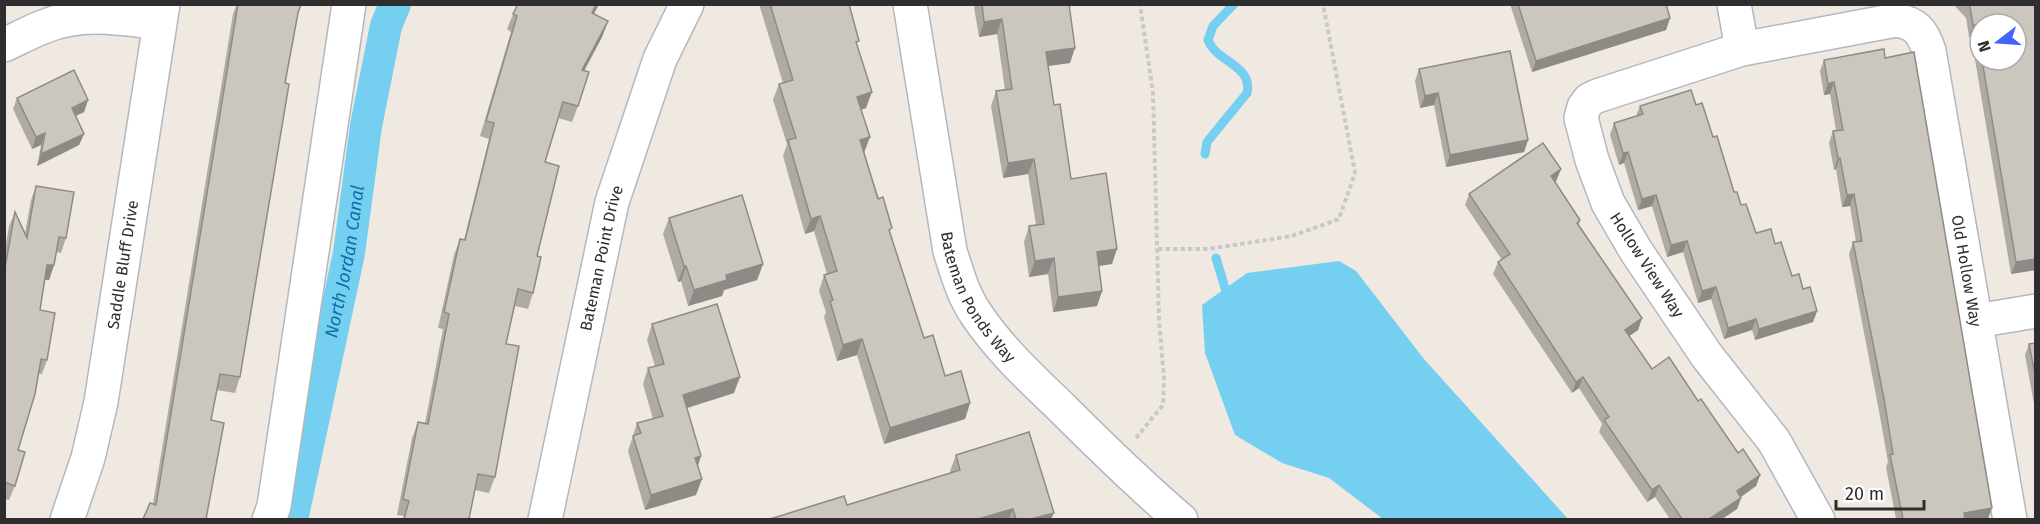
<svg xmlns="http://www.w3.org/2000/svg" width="2040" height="524" font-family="'Fira Sans',sans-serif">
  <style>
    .water { fill: #75cff0 }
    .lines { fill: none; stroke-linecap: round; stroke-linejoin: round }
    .stream { stroke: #75cff0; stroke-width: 9 }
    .canal { stroke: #75cff0; stroke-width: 32 }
    .minor-casing { stroke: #b4b7c1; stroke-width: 36 }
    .path { stroke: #c9c9c9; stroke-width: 4; stroke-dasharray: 4.5 3; stroke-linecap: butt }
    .minor { stroke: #fff; stroke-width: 33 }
    .wall { fill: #afaba4; fill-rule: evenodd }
    .shaded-wall { fill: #8e8b86 }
    .building { fill: #cbc7bf; stroke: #8e8b86; stroke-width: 1.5 }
    .labels { text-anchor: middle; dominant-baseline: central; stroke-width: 6; stroke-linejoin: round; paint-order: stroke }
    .street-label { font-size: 16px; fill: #2e2e2e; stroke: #fff }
    .water-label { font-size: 18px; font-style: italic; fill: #0d6fa3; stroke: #fff }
  </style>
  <rect width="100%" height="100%" fill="#efe9e1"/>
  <!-- water -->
  <polygon class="water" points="1339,261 1356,271 1424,359 1568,519 1383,519 1329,478 1282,463 1235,435 1205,353 1202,305 1247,273"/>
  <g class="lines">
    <!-- stream -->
    <g class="stream">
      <path d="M1205 154 1207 142 1247 93C1253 65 1216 62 1208 40L1213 26 1234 4"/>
      <polyline points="1216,258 1225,288"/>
    </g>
    <!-- canal -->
    <path class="canal" id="s1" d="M292 520 349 253 366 126 386 26 395 4"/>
    <!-- minor casing -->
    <g class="minor-casing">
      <g id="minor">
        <path id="s2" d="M910 4 950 251C957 273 963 295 976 314 1000 350 1032 379 1063 409 1101 447 1140 485 1181 520"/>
        <polyline points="1734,4 1742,49"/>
        <path d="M4 45C17 39 30 32 43 27 81 11 120 18 159 23"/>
        <polyline points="1976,321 2036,311"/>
        <path id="s3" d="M67 520 88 458 101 402 163 4"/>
        <polyline points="269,520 274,506 349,4"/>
        <path id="s4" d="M545 520 612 202 660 59 687 4"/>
        <path id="s5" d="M1818 520 1774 441 1707 356 1636 251 1608 203 1592 160 1581 118 1584 107 1589 100 1597 96 1742 49 1896 20C1916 23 1923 32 1929 51L2010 520"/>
      </g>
    </g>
    <!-- path -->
    <g class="path">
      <polyline points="1158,249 1208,249 1292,236 1339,219 1355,173 1323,4"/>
      <polyline points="1136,438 1163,405 1164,379 1159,319 1153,93 1140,4"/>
    </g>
    <!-- minor -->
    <use href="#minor" class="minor"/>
  </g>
  <!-- wall -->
  <g class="wall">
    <polygon points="237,4 301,4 297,15 285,83 240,377 235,393 217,390 211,420 206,519 153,504 233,14"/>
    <polygon points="599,4 594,14 608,21 602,37 584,71 578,106 572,122 558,118 545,162 533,293 528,309 515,306 506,344 495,477 489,493 475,490 469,519 403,519 404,516 397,515 412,438 418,422 425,423 443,329 438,328 454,255 460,239 464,240 489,139 480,136 511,32 507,29 513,14"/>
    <polygon points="759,4 849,4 857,47 866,108 861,110 864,152 924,338 945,376 970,403 965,419 884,444 857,355 837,361 824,317 826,312 819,291 824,275 827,274 814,231 805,234 783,156 787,144 773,100 779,84 783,83"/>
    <polygon points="975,4 1069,4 1070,63 1048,66 1054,105 1071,179 1112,264 1099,266 1102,291 1097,306 1053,312 1048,274 1029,277 1024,242 1029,226 1036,225 1028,174 1003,178 991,106 996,91 1005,90 997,34 979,37 974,7"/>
    <polygon points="1510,4 1666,4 1670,18 1666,30 1532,72"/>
    <path d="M1953 4H2036V270L2011 274 1971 36 1969 37 1966 18ZM1980 24 2016 60H1980Z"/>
    <polygon points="1885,58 1988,519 1896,519 1886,467 1888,462 1879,411 1849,254 1853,242 1856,242 1850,206 1842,207 1836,169 1834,170 1829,143 1833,131 1836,131 1830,94 1824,95 1820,71 1824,60"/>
    <polygon points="1419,69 1528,140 1524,152 1446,167 1434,105 1420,108 1415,81"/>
    <polygon points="17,98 88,100 84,112 75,116 84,134 79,145 37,166 41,145 32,149 13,109"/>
    <polygon points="1696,105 1713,137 1734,192 1756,233 1775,244 1792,276 1803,289 1817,311 1813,322 1755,340 1752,330 1724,339 1711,299 1698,303 1683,252 1667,257 1652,206 1638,210 1624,163 1619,165 1610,135 1614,123 1636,116 1640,106"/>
    <polygon points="1561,169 1556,181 1555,182 1580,220 1579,225 1642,318 1638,330 1629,336 1652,369 1698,401 1738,453 1760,475 1756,486 1741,497 1741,498 1737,509 1722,519 1670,519 1655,497 1647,502 1599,432 1602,424 1579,388 1572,393 1493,274 1498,262 1502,260 1465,205 1469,194"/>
    <polygon points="36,186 66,238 61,253 56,252 54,265 49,280 45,280 40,310 47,360 42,374 38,374 18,450 15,486 9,500 4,499 4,256 9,226 15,212 25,233 31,200"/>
    <polygon points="669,218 763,264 757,280 724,290 722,296 688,306 681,281 678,282 663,234"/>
    <polygon points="652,324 734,393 687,408 698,466 696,495 645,510 628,451 637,423 653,419 643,384 648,368 655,366 647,340"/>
    <polygon points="2036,343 2036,415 2025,355 2029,344"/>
    <polygon points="956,455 1051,519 770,519 847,505 950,473 950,471"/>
  </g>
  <!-- shaded-wall -->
  <g class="shaded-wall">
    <polygon points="596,4 599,4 586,28 592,13"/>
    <polygon points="1670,18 1666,30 1532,72 1536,61"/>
    <polygon points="1002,19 997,34 979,37 984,22"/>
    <polygon points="608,21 602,37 576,86 582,70"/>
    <polygon points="1973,25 1976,25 1971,36 1969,37"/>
    <polygon points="1075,48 1070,63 1040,67 1046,52"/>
    <polygon points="1834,82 1830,94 1824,95 1828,84"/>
    <polygon points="872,92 866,108 851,113 857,97"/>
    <polygon points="1438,93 1434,105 1420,108 1425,96"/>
    <polygon points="88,100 84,112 67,120 72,108"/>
    <polygon points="45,133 41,145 32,149 36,137"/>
    <polygon points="84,134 79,145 37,166 41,154"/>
    <polygon points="870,137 864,153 860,140"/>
    <polygon points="1528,140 1524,152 1446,167 1450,155"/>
    <polygon points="1628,152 1624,163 1619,165 1623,153"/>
    <polygon points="1838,158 1840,158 1836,169 1834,170"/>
    <polygon points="1034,159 1028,174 1003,178 1008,163"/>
    <polygon points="1561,169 1556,181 1547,188 1551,176"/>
    <polygon points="1854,194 1850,206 1842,207 1847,195"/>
    <polygon points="1656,195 1652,206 1638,210 1642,199"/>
    <polygon points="820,216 814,231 805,234 811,219"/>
    <polygon points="1687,241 1683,252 1667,257 1671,245"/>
    <polygon points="1117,249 1112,264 1091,267 1097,252"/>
    <polygon points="1054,258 1048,274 1029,277 1035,261"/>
    <polygon points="2036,259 2036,270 2011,274 2016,262"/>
    <polygon points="763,264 757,280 724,290 722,296 688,306 694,290 726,275"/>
    <polygon points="47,265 54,265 49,280 42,279"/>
    <polygon points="684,266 686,266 681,281 678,282"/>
    <polygon points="1716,287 1711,299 1698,303 1702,291"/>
    <polygon points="1102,291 1097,306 1053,312 1058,297"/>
    <polygon points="1817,311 1813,322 1755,340 1759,329"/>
    <polygon points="1642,318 1638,330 1621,342 1625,330"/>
    <polygon points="1756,319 1752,330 1724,339 1728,328"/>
    <polygon points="862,339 857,355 837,361 843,345"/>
    <polygon points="740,377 734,393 677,411 683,395"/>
    <polygon points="1583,377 1579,388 1572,393 1576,382"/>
    <polygon points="970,403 965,419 884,444 890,428"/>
    <polygon points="701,456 696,472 695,458"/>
    <polygon points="1760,475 1756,486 1732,503 1737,491"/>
    <polygon points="702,479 696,495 645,510 651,495"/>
    <polygon points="1659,485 1655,497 1647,502 1652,490"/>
    <polygon points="1741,498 1737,509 1722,519 1709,519"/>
    <polygon points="1992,508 1988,519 1962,519 1964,513"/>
    <polygon points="1013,509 1009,519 978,519"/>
    <polygon points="1054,513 1051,519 1031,519"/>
  </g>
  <!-- building -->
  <g class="building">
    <polygon points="238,4 301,4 298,13 285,83 289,84 240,377 220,374 211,420 224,423 206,519 143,519 150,503 156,505"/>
    <polygon points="518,4 596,4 592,13 608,21 582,70 589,72 578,106 563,102 545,162 559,166 537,256 541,257 533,293 518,289 506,344 519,346 495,477 478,474 469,519 404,519 409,501 403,499 418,422 428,424 449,314 444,312 460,239 465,240 494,123 486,121 517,16 513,14"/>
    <polygon points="770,4 849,4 859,41 856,42 872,92 857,97 870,137 860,140 878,199 883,197 892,228 889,230 924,338 933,335 945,376 961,371 970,403 890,428 862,339 843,345 830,301 833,300 824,275 837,271 820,216 811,219 788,140 796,138 779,84 793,80"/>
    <polygon points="982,4 1069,4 1075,48 1046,52 1054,105 1060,104 1071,179 1106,173 1117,249 1097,252 1102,291 1058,297 1054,258 1035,261 1029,226 1044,224 1034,159 1008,163 996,91 1012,89 1002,19 984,22"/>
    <polygon points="1518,4 1666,4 1670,18 1536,61"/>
    <polygon points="1968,4 2036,4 2036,259 2016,262 1982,60 2016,60 2016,24 1980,24 1980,51 1976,25 1973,25 1970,7"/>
    <polygon points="1884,49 1885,58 1914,52 1992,508 1964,513 1965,519 1903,519 1890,455 1893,454 1884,399 1853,242 1862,241 1854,194 1847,195 1840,158 1838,158 1833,131 1843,130 1834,82 1828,84 1824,60"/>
    <polygon points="1510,51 1528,140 1450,155 1438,93 1425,96 1419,69"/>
    <polygon points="74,70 88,100 72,108 84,134 41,154 45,133 36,137 17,98"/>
    <polygon points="1691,90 1696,105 1702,103 1713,137 1717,136 1734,192 1737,192 1741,205 1746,204 1756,233 1771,229 1775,244 1781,242 1792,276 1799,274 1803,289 1810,287 1817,311 1759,329 1756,319 1728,328 1716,287 1702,291 1687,241 1671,245 1656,195 1642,199 1628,152 1623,153 1614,123 1643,114 1640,106"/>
    <polygon points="1543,143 1561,169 1551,176 1580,220 1577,223 1642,318 1625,330 1652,369 1669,357 1698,401 1701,399 1738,453 1743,449 1760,475 1737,491 1741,498 1709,519 1682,519 1659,485 1652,490 1604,420 1609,417 1583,377 1576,382 1498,262 1510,254 1469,194"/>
    <polygon points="36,186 74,192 66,238 59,237 54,265 47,265 40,310 55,313 47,360 41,359 35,394 18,450 25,452 15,486 4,482 4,273 15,212 27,238"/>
    <polygon points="742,195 763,264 726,275 727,280 694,290 686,266 684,266 669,218"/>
    <polygon points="717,304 740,377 683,395 701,456 695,458 702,479 651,495 633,436 641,433 637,423 663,416 648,368 664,364 652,324"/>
    <polygon points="2036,343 2036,379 2029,344"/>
    <polygon points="1029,432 1054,513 1031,519 1016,519 1013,509 978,519 770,519 844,496 847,505 960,470 956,455"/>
  </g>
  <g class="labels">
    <!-- street labels -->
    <g class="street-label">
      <text stroke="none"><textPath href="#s4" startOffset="268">Bateman Point Drive</textPath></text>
      <text stroke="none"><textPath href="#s3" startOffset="262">Saddle Bluff Drive</textPath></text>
      <text transform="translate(1647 265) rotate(57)">Hollow View Way</text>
      <text stroke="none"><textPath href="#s5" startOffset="1080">Old Hollow Way</textPath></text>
      <text stroke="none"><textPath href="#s2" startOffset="304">Bateman Ponds Way</textPath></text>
    </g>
    <!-- water labels -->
    <g class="water-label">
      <text stroke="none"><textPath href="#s1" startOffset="264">North Jordan Canal</textPath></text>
    </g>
  </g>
  <!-- border -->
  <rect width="2040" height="524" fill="none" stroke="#2e2e2e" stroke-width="12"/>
  <!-- north arrow -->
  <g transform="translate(1998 42) rotate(253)"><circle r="28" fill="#ffffff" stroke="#ababab" stroke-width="1.5"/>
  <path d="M0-4.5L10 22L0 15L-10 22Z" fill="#4264fb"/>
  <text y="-9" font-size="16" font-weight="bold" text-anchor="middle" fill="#2e2e2e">N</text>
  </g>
  <!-- scale -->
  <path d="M1836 500v9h88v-9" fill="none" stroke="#2e2e2e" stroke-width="3"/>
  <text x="1845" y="500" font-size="18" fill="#2e2e2e" stroke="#ffffff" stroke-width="4.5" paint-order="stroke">20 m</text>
</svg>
